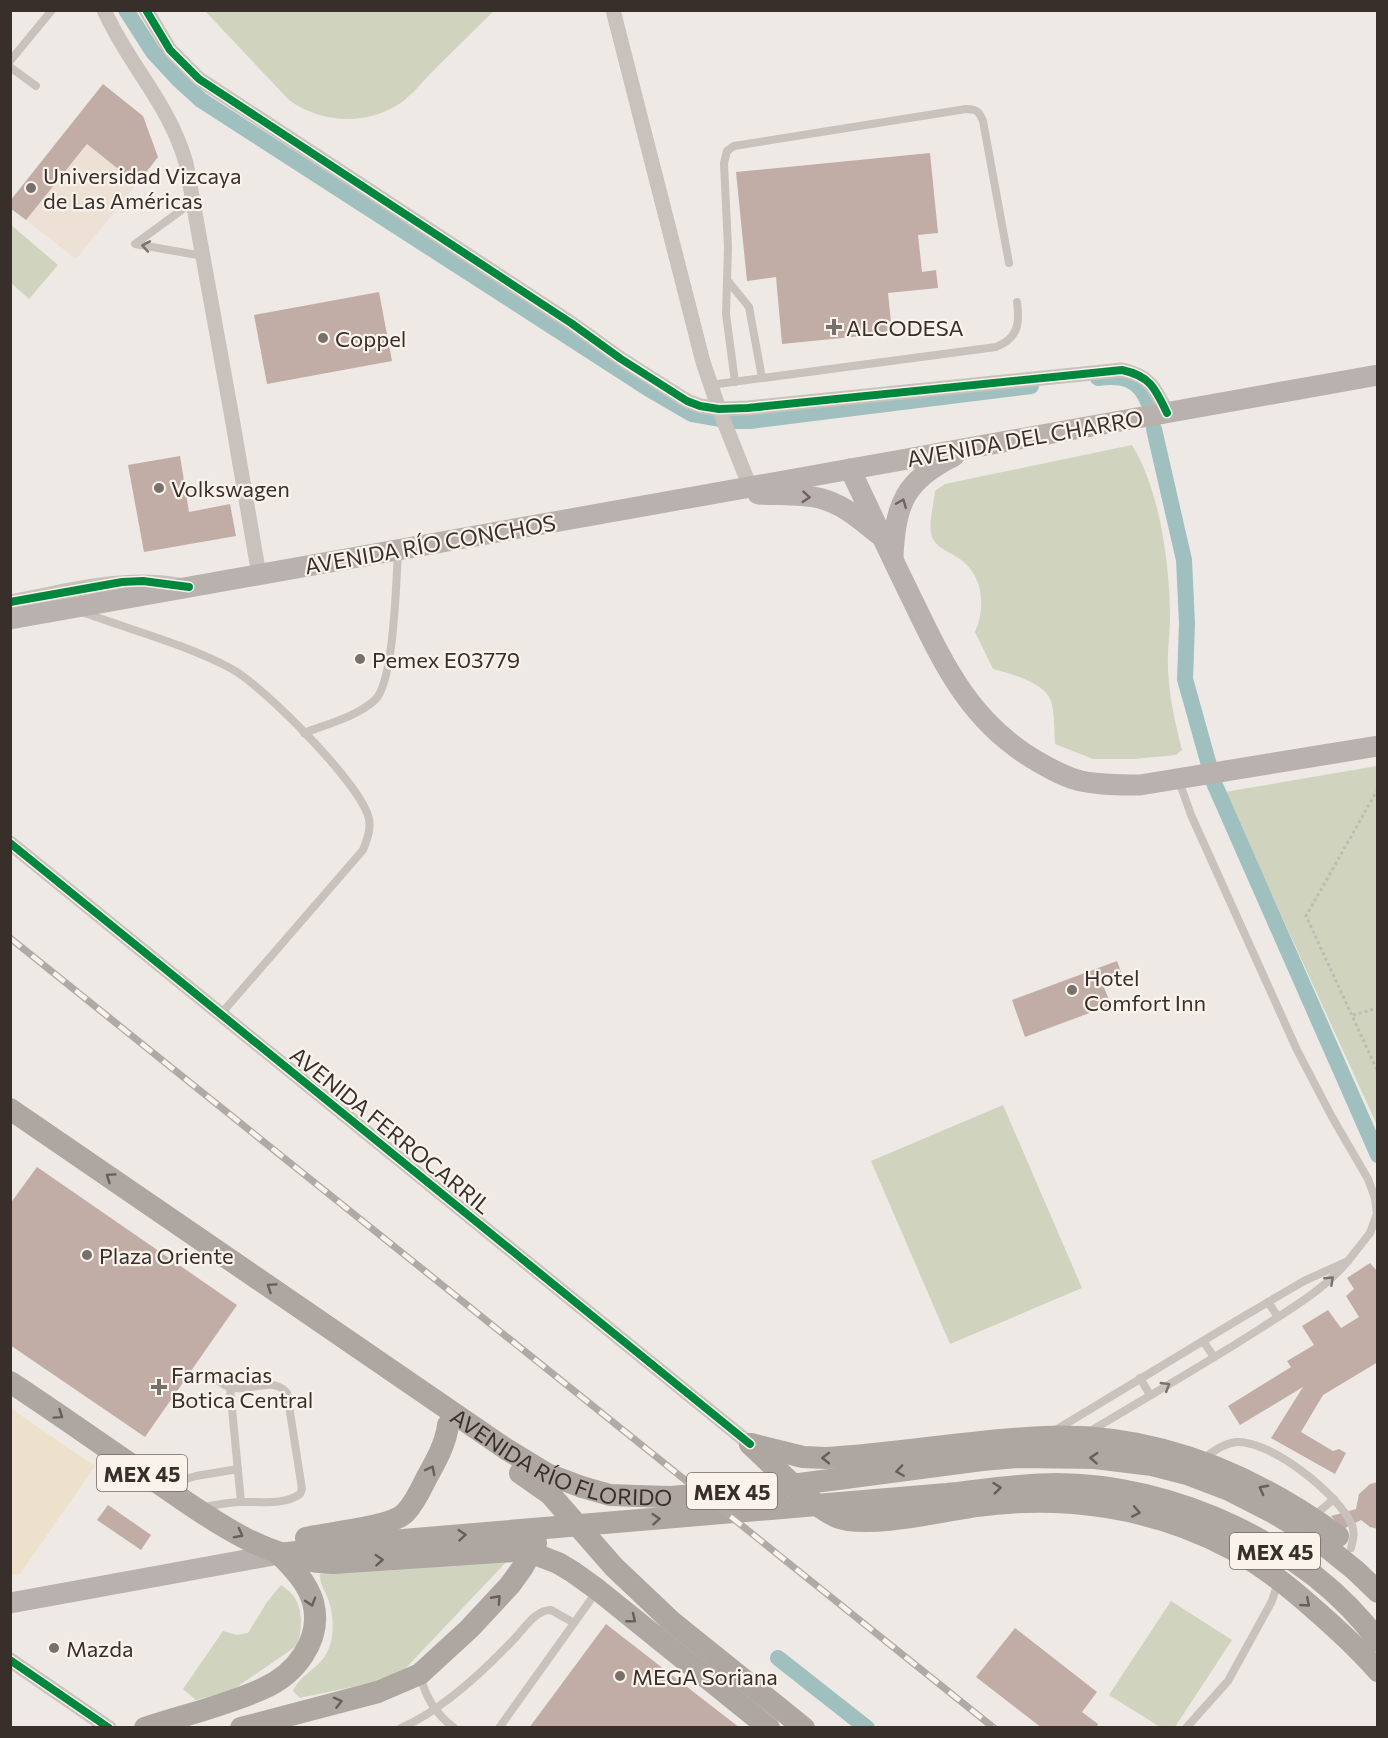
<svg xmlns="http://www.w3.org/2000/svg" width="1388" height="1738" font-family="Commissioner,sans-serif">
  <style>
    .green { fill: #d0d4be }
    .sand { fill: #ede1cb }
    .plaza { fill: #ece1d4 }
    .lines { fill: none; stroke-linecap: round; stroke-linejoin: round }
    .canal { stroke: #a0c0c0; stroke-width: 16 }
    .building { fill: #c1ada6 }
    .path { stroke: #c0bab5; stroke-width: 3; stroke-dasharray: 3 3; stroke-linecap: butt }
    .service { stroke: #c8c1bc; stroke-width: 8 }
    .minor { stroke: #c8c1bc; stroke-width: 15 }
    .secondary { stroke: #b8b1ad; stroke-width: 21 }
    .primary { stroke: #ada6a1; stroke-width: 22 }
    .rail-casing { stroke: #b0aaa6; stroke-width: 7 }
    .rail { stroke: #faf3ec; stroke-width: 4.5; stroke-dasharray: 14; stroke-linecap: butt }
    .cycleway-casing { stroke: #faf3ec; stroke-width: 11 }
    .cycleway { stroke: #00873e; stroke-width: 8 }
    .oneway { stroke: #79716c }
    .oneway2 { stroke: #6c635e }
    .oneway3 { stroke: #675f5a }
    .poi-dot { fill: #78706b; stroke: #faf3ec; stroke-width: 2 }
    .labels { text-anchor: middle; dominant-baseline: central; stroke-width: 4.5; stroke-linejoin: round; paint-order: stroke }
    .shield { fill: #faf3ec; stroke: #736a64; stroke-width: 1.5 }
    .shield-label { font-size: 21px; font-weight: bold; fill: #392f2a }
    .poi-label { font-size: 22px; fill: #392f2a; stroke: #faf3ec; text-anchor: start }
    .street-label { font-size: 22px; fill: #392f2a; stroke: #faf3ec }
  </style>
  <rect width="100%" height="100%" fill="#eee9e4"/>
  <!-- green -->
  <g class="green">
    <path d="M205 11H494C473 31 452 52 431 73 422 82 413 94 402 102 368 126 322 124 289 100Z"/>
    <polygon points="11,225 58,265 29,299 11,283"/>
    <path d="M1132 445C1160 490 1170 565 1170 618 1170 635 1167 652 1168 668 1169 696 1175 723 1182 750L1176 755 1134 759H1093L1055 744C1054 731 1055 714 1051 701 1044 682 1011 674 993 669L975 632C985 610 984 581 965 563 955 553 933 549 931 533 929 520 934 503 935 491L945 484Z"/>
    <polygon points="1377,766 1378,766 1377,1125 1225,792"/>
    <polygon points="1003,1105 1082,1288 950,1344 871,1161"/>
    <path d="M510 1558 403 1671 385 1680 300 1698 293 1691C300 1675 316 1670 325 1656 336 1639 334 1614 327 1596 323 1588 320 1583 320 1574Z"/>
    <path d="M281 1585C304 1599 303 1621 298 1645L231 1691 196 1700 183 1689 223 1631 237 1635 248 1633 267 1602Z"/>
    <polygon points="1171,1601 1232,1640 1175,1727 1160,1727 1109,1695"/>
  </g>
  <!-- sand -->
  <polygon class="sand" points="10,1408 95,1466 20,1574 11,1575"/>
  <!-- plaza -->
  <polygon class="plaza" points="87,144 137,184 76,259 26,220"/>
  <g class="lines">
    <!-- canal -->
    <g class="canal">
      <polyline points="126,10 153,52 178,79 201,100 649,389 692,414 733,421 750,421 1031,386"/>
      <path d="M1098 378C1121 375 1139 378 1148 402"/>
      <polyline points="1154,429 1184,560 1187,624 1185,679 1214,783 1378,1155"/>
      <polyline points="778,1658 867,1728"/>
    </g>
  </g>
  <!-- building -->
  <g class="building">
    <polygon points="103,84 143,116 158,157 137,184 87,144 26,220 10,208 10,201"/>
    <polygon points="930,153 938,233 918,235 922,272 936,270 938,288 888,293 892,333 782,344 776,277 747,281 736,172"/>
    <polygon points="379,292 392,361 267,384 254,315"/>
    <polygon points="180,456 189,512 230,504 236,536 144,552 128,465"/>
    <polygon points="1117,961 1121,972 1101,980 1111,1005 1025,1037 1012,1000"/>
    <polygon points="37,1167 237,1305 145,1437 10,1345 10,1204"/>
    <polygon points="1370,1263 1378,1272 1378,1362 1323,1395 1301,1432 1333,1451 1339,1449 1346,1453 1335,1474 1271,1438 1303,1387 1240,1425 1228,1406 1291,1367 1287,1361 1314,1345 1302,1326 1328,1310 1341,1328 1359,1317 1346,1296 1354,1289 1347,1278"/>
    <polygon points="1378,1482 1378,1529 1370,1527 1361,1520 1339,1531 1337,1523 1331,1516 1356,1509 1359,1494 1370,1484"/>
    <polygon points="108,1505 151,1535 141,1550 97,1520"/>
    <polygon points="606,1624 740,1728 529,1728"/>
    <polygon points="1015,1628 1097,1692 1082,1712 1098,1724 1097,1728 1042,1728 976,1677"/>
  </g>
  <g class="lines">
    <!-- path -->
    <g class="path">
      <polyline points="1378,789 1306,916 1378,1072"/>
      <polyline points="1353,1015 1378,1008"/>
    </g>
    <!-- service -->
    <g class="service">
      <polyline points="10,61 52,10"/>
      <polyline points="10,67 36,86"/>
      <polyline points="194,201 135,244 203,256"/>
      <polyline points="728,281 749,307 762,378"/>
      <path d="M735 382 726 314 728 247 724 163 727 151 734 146 966 109C976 109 979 111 983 121L1009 263"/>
      <path d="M710 385 996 347C1018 338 1020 324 1017 302"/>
      <path d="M82 612C131 630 185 644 232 669 263 686 362 785 369 819 371 831 367 839 363 850L220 1015"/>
      <path d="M304 733C327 724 356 717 375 700 394 682 396 582 398 553"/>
      <polyline points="1179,781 1191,815 1297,1050 1332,1117 1368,1179 1375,1198 1377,1214 1370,1233 1348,1261"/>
      <polyline points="1268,1302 1278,1317"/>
      <polyline points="1203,1341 1214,1357"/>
      <polyline points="1140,1378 1150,1395"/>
      <polyline points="230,1388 241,1502"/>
      <path d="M1054 1431 1241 1318 1304 1281 1348 1261C1323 1291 1290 1309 1258 1330 1202 1366 1145 1398 1089 1432"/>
      <path d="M1204 1458C1214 1451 1224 1443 1237 1442 1272 1441 1338 1494 1352 1525 1355 1533 1353 1540 1351 1548"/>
      <polyline points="166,1485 196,1476 238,1469"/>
      <path d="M204 1507C215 1505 227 1503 238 1502 257 1501 284 1506 300 1494L302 1489 287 1393C273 1376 252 1391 233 1388 224 1387 216 1379 209 1374"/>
      <polyline points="1315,1515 1334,1499"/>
      <path d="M420 1675C426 1698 435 1713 454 1728"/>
      <path d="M401 1728C443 1710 485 1670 516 1637 526 1626 536 1610 551 1610L574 1623"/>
      <polyline points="499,1728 597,1591"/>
      <polyline points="1186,1728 1228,1681 1272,1601 1278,1582"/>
    </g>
    <!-- minor -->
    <g class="minor">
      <path d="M104 10C129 66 169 103 186 163L231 412 259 575"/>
      <path d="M146 10 170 50 199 79 571 323 621 359 687 401 700 406 719 409 748 408 1122 370C1150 376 1155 388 1167 413"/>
      <polyline points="613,10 703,362 719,409 750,487"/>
      <path d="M10 602C65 592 122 575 178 585"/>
      <polyline points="10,843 750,1444"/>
      <polyline points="10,1660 109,1728"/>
    </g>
    <!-- secondary -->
    <g class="secondary">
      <path d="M850 469C870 511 890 554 911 597 943 663 969 721 1035 760 1049 768 1064 777 1081 781 1100 785 1120 785 1140 785L1378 746"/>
      <path d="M758 494C776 495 795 494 814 497 839 501 859 518 878 534"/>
      <path d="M893 557C895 504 905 480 954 456"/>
      <polyline points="10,619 1378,375"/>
      <polyline points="10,1603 279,1554"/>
    </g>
    <!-- primary -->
    <g class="primary">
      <path id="s1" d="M10 1109 506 1449 547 1474 582 1487 610 1495 637 1496 671 1497 769 1488 982 1460 1019 1457 1095 1458 1152 1465 1187 1474 1229 1490 1274 1513 1314 1537 1355 1570 1378 1592"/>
      <path d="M10 1382C59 1414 106 1448 154 1480 208 1517 265 1561 333 1563L515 1551 532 1553 558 1563 573 1572 598 1590 769 1728"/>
      <path d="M750 1444C772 1464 811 1506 837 1517 866 1529 943 1511 976 1506 1063 1494 1154 1507 1232 1549 1261 1564 1288 1586 1313 1608 1336 1628 1358 1648 1378 1671"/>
      <path d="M751 1444 803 1457 826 1458C899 1454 970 1440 1043 1437 1153 1432 1250 1472 1338 1536"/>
      <polyline points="520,1473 550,1494 614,1567 671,1621 804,1728"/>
      <path d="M306 1538C330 1532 390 1528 405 1513 415 1503 421 1489 427 1477 436 1461 446 1443 448 1425"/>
      <path d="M279 1554 403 1540 947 1494C983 1490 1019 1484 1056 1484 1172 1484 1308 1545 1378 1641"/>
      <path d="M145 1728C184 1715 224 1706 262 1689 295 1675 323 1640 313 1602 307 1582 293 1568 279 1554"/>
      <polyline points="241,1728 378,1692 420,1674 469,1629 510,1585 523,1567 536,1543"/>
    </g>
    <!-- rail casing -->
    <g class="rail-casing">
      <polyline id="rail" points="10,938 994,1728"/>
    </g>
    <!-- rail -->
    <use href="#rail" class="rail"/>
    <!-- cycleway casing -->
    <g class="cycleway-casing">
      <g id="cycleway">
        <path d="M146 10 170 50 199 79 571 323 621 359 687 401 700 406 719 409 748 408 1122 370C1150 376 1155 388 1167 413"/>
        <polyline points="10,602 122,582 143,581 189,587"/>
        <polyline points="10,843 750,1444"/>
        <polyline points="10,1660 109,1728"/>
      </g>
    </g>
    <!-- cycleway -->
    <use href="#cycleway" class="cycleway"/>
  </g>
  <!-- one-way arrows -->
  <defs><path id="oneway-chevron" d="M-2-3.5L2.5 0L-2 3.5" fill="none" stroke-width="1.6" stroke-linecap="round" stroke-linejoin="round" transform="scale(1.5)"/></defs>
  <g class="oneway">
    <use href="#oneway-chevron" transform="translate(146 246) rotate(-170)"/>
    <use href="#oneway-chevron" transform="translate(1330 1280) rotate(-43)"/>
    <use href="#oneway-chevron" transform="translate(1166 1386) rotate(-31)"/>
  </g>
  <g class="oneway2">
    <use href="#oneway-chevron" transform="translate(806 497) rotate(5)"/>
    <use href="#oneway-chevron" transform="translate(902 503) rotate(-68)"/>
  </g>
  <g class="oneway3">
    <use href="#oneway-chevron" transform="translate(110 1177) rotate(-146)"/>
    <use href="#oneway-chevron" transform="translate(271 1287) rotate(-146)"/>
    <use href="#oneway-chevron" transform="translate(59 1415) rotate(35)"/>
    <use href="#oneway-chevron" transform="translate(826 1458) rotate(-180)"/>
    <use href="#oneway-chevron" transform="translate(1094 1458) rotate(-176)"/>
    <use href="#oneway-chevron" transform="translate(431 1470) rotate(-62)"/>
    <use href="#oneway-chevron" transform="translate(900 1471) rotate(172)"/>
    <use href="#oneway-chevron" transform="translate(997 1488) rotate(-6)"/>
    <use href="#oneway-chevron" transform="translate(1263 1489) rotate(-152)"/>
    <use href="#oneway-chevron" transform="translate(1136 1512) rotate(11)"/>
    <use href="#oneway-chevron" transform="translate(656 1519) rotate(-5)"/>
    <use href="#oneway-chevron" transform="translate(239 1534) rotate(28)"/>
    <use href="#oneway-chevron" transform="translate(462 1535) rotate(-5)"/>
    <use href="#oneway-chevron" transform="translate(379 1560) rotate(-4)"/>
    <use href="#oneway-chevron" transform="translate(497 1599) rotate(-48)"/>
    <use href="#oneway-chevron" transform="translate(311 1602) rotate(73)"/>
    <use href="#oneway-chevron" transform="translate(1306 1603) rotate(41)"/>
    <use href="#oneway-chevron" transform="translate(632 1619) rotate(39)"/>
    <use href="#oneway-chevron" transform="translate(338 1702) rotate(-14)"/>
  </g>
  <!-- markers -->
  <g class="poi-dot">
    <circle cx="31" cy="188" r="6"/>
    <path d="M831 318h6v6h6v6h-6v6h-6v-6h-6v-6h6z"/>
    <circle cx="323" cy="338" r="6"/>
    <circle cx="159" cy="488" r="6"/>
    <circle cx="360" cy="659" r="6"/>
    <circle cx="1072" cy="990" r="6"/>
    <circle cx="87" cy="1255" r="6"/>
    <path d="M156 1378h6v6h6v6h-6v6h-6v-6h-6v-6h6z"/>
    <circle cx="54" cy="1648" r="6"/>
    <circle cx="620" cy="1676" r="6"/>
  </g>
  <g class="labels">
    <!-- shield labels -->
    <g class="shield">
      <rect x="97" y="1455" width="90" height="36" rx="4.5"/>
      <rect x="687" y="1473" width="90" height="36" rx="4.5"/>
      <rect x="1230" y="1533" width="90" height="36" rx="4.5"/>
    </g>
    <g class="shield-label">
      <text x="142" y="1473">MEX 45</text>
      <text x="732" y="1491">MEX 45</text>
      <text x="1275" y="1551">MEX 45</text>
    </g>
    <!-- poi labels -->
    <g class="poi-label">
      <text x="43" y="175">Universidad Vizcaya<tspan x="43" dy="25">de Las Américas</tspan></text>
      <text x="846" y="327">ALCODESA</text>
      <text x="335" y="338">Coppel</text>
      <text x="171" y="488">Volkswagen</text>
      <text x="372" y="659">Pemex E03779</text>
      <text x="1084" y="977">Hotel<tspan x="1084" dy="25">Comfort Inn</tspan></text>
      <text x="99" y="1255">Plaza Oriente</text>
      <text x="171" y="1374">Farmacias<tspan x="171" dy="25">Botica Central</tspan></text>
      <text x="66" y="1648">Mazda</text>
      <text x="632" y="1676">MEGA Soriana</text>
    </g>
    <!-- street labels -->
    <g class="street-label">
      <text transform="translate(1025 438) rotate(-10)">AVENIDA DEL CHARRO</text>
      <text transform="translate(430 544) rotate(-10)">AVENIDA RÍO CONCHOS</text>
      <text transform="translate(391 1130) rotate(39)">AVENIDA FERROCARRIL</text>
      <text stroke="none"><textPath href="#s1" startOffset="658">AVENIDA RÍO FLORIDO</textPath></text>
    </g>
  </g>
  <!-- border -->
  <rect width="1388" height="1738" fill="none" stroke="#392f2a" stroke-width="24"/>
</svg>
